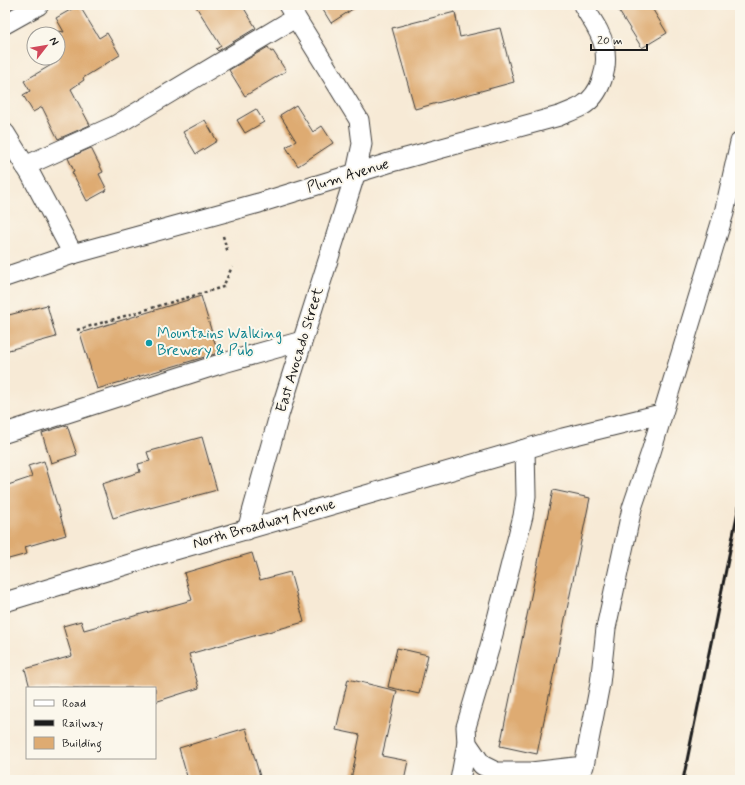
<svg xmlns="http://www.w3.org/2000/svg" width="745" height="785" font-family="Mynerve,sans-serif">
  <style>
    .building { fill: #deab72 }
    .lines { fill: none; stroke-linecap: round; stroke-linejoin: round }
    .minor-casing { stroke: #3d3b38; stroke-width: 21 }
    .path { stroke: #3d3b38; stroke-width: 2.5; stroke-dasharray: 3 3; stroke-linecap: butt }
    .minor { stroke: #fff; stroke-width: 19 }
    .rail { stroke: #1c1c1c; stroke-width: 3 }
    .culture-dot { fill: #0f9aa8; stroke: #fbf7ec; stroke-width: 1.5 }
    .labels { text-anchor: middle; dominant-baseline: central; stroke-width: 4; stroke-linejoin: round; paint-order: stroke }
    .street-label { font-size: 15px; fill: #1c1c1c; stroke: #fbf7ec }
    .culture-label { font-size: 15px; fill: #0d838f; stroke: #fbf7ec; text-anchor: start }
  </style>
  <rect width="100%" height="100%" fill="#fbf7ec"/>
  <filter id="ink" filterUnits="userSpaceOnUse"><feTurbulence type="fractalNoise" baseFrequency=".025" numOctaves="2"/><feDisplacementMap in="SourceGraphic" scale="8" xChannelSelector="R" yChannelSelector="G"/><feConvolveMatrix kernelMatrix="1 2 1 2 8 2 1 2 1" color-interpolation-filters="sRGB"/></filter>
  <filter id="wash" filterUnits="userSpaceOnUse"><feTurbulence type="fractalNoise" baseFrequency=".012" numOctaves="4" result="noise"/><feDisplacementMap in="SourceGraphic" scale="16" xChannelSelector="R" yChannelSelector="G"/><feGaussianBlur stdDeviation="0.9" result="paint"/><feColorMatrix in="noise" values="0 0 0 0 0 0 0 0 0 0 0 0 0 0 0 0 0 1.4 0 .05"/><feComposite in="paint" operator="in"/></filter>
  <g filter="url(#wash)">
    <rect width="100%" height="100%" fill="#f7ead6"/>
    <g id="blocks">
      <!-- building -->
      <g class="building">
        <polygon points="79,5 99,38 107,33 120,55 83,78 84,80 71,89 90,125 58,139 42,107 33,112 23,95 30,91 24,81 58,61 58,31 64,32 56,18"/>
        <polygon points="195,5 242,5 256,28 218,51 216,49 221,46"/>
        <polygon points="320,5 359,5 331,23"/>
        <polygon points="615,5 650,5 667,33 642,48"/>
        <polygon points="455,12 460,37 500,28 514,82 415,109 392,28"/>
        <polygon points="268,47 271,52 273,51 286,71 245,96 229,70"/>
        <polygon points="296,105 313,132 322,126 333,143 298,166 286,147 296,141 280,115"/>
        <polygon points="256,109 264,122 245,133 237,120"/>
        <polygon points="205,120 217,141 196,154 183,132"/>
        <polygon points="91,148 103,172 99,174 107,190 87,201 72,172 74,171 68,158"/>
        <polygon points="201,296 218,353 97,389 80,333"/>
        <polygon points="47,305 56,337 5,351 5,316"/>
        <polygon points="67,425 77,455 51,463 42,433"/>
        <polygon points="202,437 217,490 150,508 150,507 113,518 102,484 140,472 138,464 150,461 147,452"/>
        <polygon points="44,461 66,535 25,547 27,554 5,560 5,486 32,477 28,466"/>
        <polygon points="553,490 590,498 537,754 500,746"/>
        <polygon points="252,553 260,580 290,572 304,622 189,654 199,688 155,702 155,688 30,688 25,669 72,656 63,626 81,621 84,630 192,600 184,573"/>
        <polygon points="397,648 428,655 419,694 388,687"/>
        <polygon points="348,679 397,691 382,756 408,761 404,780 351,780 360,735 336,730"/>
        <polygon points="246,728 261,780 188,780 179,748"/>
      </g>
    </g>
  </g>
  <g filter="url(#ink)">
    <use href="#blocks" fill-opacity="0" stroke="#3d3b38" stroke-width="1"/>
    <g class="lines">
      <!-- minor casing -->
      <g class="minor-casing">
        <g id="minor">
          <polyline points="5,24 39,5"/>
          <polyline points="5,133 31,175 73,254"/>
          <polyline points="25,166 116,125 295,18"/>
          <path d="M5 277 73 254 259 203 395 161 559 116C566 113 575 110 582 106 601 95 609 67 604 46 601 31 590 18 583 5"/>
          <polyline points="5,433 220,364 302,341"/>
          <polyline points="525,449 526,496 523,516 490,646 466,727 467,743 482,765 496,772 531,772 584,766 600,684 606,628 632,508 651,452 724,213 740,142"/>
          <polyline points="247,530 280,412 356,172 362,144 359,120 288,5"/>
          <polyline points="5,602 172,551 563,438 661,414"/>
          <polyline points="460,780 467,743"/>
        </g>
      </g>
      <!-- path -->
      <g class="path">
        <polyline points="223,236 228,253"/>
        <polyline points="77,330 223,287 232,267"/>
      </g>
      <!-- minor -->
      <use href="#minor" class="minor"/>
      <!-- rail -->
      <polyline class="rail" points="683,780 740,501"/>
    </g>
  </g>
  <!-- markers -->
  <circle class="culture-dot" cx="149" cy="343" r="4"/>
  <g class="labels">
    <!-- street labels -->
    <g class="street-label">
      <text transform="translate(348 176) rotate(-17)">Plum Avenue</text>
      <text transform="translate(300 350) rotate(-73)">East Avocado Street</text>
      <text transform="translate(264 524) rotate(-16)">North Broadway Avenue</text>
    </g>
    <!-- culture labels -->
    <g class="culture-label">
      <text x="157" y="334">Mountains Walking<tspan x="157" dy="17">Brewery &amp; Pub</tspan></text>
    </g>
  </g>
  <!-- margin -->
  <rect width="745" height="785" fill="none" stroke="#fbf7ec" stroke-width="20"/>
  <!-- legend -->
  <rect x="26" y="687" width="130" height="72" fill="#fbf7ec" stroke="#a29f99"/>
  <rect x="34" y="700" width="20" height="6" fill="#ffffff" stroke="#a29f99"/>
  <text x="62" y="707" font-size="12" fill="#1c1c1c">Road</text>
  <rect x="34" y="720" width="20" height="6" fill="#1c1c1c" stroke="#a29f99"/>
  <text x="62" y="727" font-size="12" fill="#1c1c1c">Railway</text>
  <rect x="34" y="737" width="20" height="12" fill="#deab72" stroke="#a29f99"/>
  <text x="62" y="747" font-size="12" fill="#1c1c1c">Building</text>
  <!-- north arrow -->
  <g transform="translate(46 46) rotate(59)"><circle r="19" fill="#fbf7ec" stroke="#a29f99"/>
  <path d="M0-3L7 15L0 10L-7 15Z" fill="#d1495b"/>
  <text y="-6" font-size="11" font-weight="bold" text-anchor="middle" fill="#1c1c1c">N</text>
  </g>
  <!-- scale -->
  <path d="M591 44v6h56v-6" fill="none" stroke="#1c1c1c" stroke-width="2"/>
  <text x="597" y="44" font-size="12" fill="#1c1c1c" stroke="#fbf7ec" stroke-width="3" paint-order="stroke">20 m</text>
</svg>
